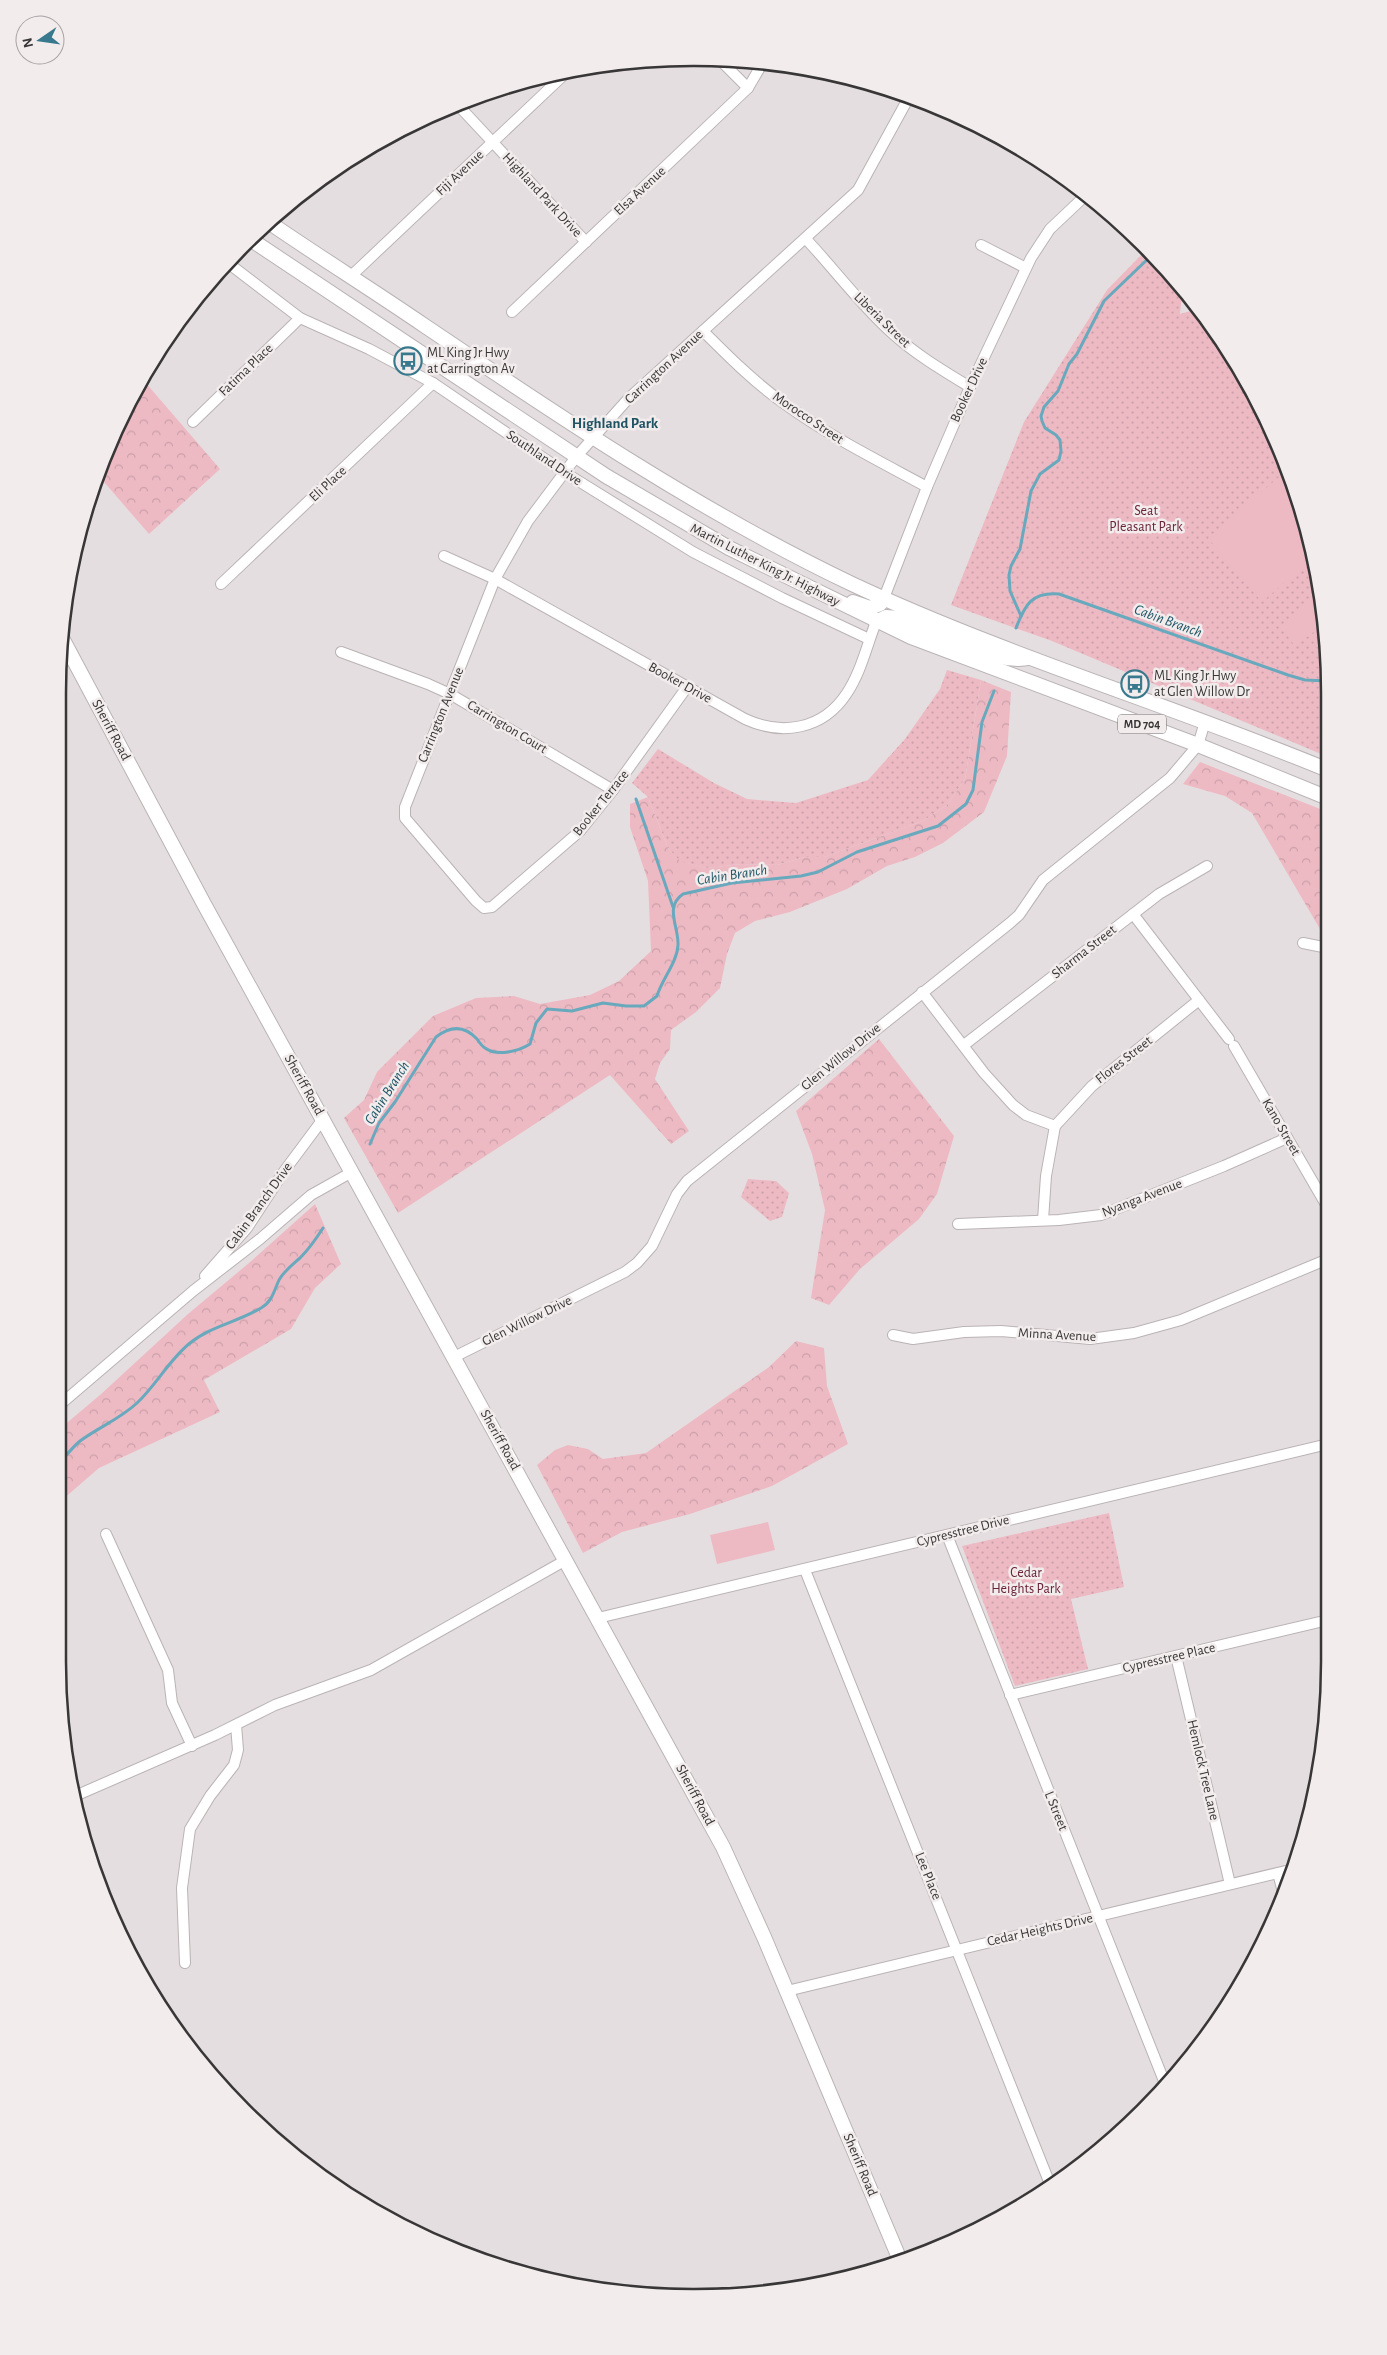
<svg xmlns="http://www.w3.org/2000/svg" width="1387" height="2355" font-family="'Alegreya Sans',sans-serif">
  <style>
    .green { fill: url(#green-dots) }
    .forest { fill: url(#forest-crowns) }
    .pitch { fill: #edbac4 }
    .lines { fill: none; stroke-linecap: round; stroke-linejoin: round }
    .stream { stroke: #68a9bd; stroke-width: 3 }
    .minor-casing { stroke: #bab3b4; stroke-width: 12 }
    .major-casing { stroke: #bab3b4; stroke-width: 16 }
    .minor { stroke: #fff; stroke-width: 10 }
    .major { stroke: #fff; stroke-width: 14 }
    .labels { text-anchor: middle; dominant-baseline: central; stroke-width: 5; stroke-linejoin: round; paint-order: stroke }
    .shield { fill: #f2eced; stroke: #706d6d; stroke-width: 1 }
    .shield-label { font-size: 12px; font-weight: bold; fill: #383636 }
    .street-label { font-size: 14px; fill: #383636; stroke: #f2eced }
    .poi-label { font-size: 14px; fill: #383636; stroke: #f2eced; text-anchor: start }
    .park-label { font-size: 14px; fill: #6a2338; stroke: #f2eced }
    .neighbourhood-label { font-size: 15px; font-weight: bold; fill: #1f5362; stroke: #f2eced }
    .water-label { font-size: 15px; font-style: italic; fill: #215767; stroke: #f2eced }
    .rim { fill: none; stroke: #383636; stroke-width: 2.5 }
  </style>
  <defs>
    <pattern id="green-dots" width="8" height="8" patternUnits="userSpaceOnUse" patternTransform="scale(1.25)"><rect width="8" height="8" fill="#edbac4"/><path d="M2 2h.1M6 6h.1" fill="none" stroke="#cca0a9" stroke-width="1.8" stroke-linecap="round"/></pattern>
    <pattern id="forest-crowns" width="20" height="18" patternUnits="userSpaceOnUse" patternTransform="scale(1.25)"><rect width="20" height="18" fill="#edbac4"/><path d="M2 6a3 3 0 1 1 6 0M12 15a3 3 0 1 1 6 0" fill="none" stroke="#cca0a9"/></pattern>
  </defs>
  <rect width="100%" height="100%" fill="#e5dee0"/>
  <!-- green -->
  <g class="green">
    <polygon points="1147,249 1182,294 1180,314 1194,310 1244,375 1296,489 1328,652 1328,757 1052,641 951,605 1024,422 1107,290"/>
    <polygon points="947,670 981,680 965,779 947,805 923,821 824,857 805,857 777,865 742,864 706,868 679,861 668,848 648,797 632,783 658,749 714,783 747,799 796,803 868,780 905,739 940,689"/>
    <polygon points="748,1179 776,1181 789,1193 782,1217 770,1221 741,1197"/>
    <polygon points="1109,1513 1124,1587 1071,1599 1088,1669 1015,1686 962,1546"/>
  </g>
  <!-- forest -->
  <g class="forest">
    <polygon points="145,382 220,469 149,534 98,475"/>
    <polygon points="981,680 1011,692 1007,756 984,812 943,843 915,857 887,866 847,889 790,912 755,921 735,933 727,954 720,988 696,1012 671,1030 670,1049 660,1063 655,1079 689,1131 671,1144 610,1075 398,1213 344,1118 364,1100 377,1072 433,1016 476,998 514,996 540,1004 590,995 619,981 651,951 648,881 630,827 630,804 648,797 668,848 680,861 706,868 742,864 777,865 805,857 824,857 923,821 947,805 965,779"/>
    <polygon points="1200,762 1328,812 1328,932 1320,929 1252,813 1225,796 1183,784"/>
    <polygon points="879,1039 954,1136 937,1194 919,1219 860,1269 829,1305 811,1298 825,1210 812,1154 796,1111"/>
    <polygon points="315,1204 341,1264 315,1288 291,1329 204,1380 220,1412 99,1468 62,1500 62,1427 100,1395 188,1314 249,1263"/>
    <polygon points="796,1341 824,1348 827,1386 848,1444 772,1486 690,1514 622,1532 583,1553 537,1465 555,1450 568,1445 588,1449 603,1459 646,1453 769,1367"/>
  </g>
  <!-- pitch -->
  <g class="pitch">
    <polygon points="1287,470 1296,489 1310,560 1262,602 1208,538"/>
    <polygon points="1314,600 1319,607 1323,625 1295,646 1280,626"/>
    <polygon points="768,1522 775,1550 717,1564 710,1535"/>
  </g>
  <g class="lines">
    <!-- stream -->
    <g class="stream">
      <polyline points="1021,616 1010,591 1009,575 1011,566 1020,549 1031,491 1040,474 1059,460 1061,451 1060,440 1056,435 1045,428 1042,421 1041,416 1044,407 1058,391 1069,364 1077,354 1104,301 1152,255"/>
      <path d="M1016 628C1025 605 1031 592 1059 594L1288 675 1305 680 1328 681"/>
      <polyline points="636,799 673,907"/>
      <path d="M370 1144 379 1123 395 1102 436 1037C450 1026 464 1025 477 1039 479 1042 482 1046 485 1048 497 1057 519 1051 530 1044L536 1023 547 1009 572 1011 603 1003 626 1006H644L657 996C662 979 677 963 678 945 679 927 664 907 683 894L732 883 801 876 818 872 857 852 938 826 966 804 973 790 982 722 994 691"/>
      <path d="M62 1460C68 1453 74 1446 80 1441 99 1427 120 1419 137 1403 157 1384 169 1360 190 1343 211 1326 238 1322 261 1308 272 1302 274 1291 279 1280 284 1271 292 1265 300 1258 309 1249 316 1239 323 1228"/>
    </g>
    <!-- minor casing -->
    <g class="minor-casing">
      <g id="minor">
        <polyline points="720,60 748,88"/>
        <polyline points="457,104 586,242"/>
        <path d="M806 239C835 270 860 304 891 332 915 354 942 370 970 387"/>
        <polyline points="981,245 1026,268"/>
        <polyline points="228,263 300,318 369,349 433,383 564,472 693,552 782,598 869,639"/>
        <polyline points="351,276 569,70"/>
        <polyline points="512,312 748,88 762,64"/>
        <path d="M703 331C728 356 753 381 782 402 827 435 877 460 927 487"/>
        <polyline points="193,422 300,318"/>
        <path d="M444 556 495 579 745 719C782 736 823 730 847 693 861 672 867 645 876 622"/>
        <polyline points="221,584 433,383"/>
        <polyline points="884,598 927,487 970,387 1031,258 1050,229 1085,196"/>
        <polyline points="341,652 428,684 450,694 613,790"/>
        <polyline points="687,687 613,790 580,831 492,907 484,908 476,901 405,818 405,807 495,579 528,521 576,457 628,399 858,190 909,97"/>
        <polyline points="1133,914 1229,1039"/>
        <polyline points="1303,943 1328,948"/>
        <polyline points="922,992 984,1073 1013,1105 1026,1115 1055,1126"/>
        <polyline points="964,1045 1159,894 1207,866"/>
        <polyline points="1234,1046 1328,1208"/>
        <polyline points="1043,1220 1046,1176 1055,1126 1092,1086 1199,1000"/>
        <polyline points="958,1224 1059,1220 1101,1215 1224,1166 1287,1138"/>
        <polyline points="205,1276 247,1228 285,1170 323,1119"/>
        <polyline points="893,1335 913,1339 964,1332 1001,1331 1090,1339 1134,1333 1181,1320 1328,1259"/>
        <polyline points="454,1357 625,1272 637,1263 652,1246 677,1194 687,1181 1010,923 1019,915 1043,880 1170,778 1198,745 1205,722"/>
        <polyline points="62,1403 193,1291 260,1239 311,1195 352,1172"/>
        <polyline points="106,1534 168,1670 172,1703 192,1746"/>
        <polyline points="947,1535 1166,2086"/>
        <polyline points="805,1570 1050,2184"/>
        <polyline points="598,1618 1328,1444"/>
        <polyline points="1176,1656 1230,1884"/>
        <polyline points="1010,1695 1328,1620"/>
        <polyline points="75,1796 215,1735 275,1705 371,1670 566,1560"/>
        <polyline points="1278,1873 1283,1892"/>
        <polyline points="185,1963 182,1888 190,1829 210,1796 234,1765 238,1750 236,1725"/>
        <polyline points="787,1991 1294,1869"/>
      </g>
    </g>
    <!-- major casing -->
    <g class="major-casing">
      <g id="major">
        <path d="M270 223C321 258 374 291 425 326 563 419 701 512 852 584 1006 656 1171 705 1328 770"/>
        <polyline points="250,239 606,476 729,548 911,637 1198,745 1328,798"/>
        <polyline points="853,602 870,608 880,604 884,598"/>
        <path d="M876 622 886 617 898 618C931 632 994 665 1029 658"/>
        <polyline points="62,638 204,904 723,1847 764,1937 900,2260"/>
      </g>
    </g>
    <!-- minor -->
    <use href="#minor" class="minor"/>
    <!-- major -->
    <use href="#major" class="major"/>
  </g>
  <!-- icons -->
  <defs>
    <g id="bus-ring" transform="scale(1.4375)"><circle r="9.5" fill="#f2eced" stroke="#39798d" stroke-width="1.5"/><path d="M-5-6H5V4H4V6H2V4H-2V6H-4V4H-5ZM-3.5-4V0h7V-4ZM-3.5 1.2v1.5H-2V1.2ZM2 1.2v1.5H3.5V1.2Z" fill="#39798d"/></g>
  </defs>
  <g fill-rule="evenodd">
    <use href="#bus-ring" x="408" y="361"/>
    <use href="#bus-ring" x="1135" y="684"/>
  </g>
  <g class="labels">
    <!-- shield labels -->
    <rect class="shield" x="1118" y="714.5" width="48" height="19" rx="4"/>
    <g class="shield-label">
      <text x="1142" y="724">MD 704</text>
    </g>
    <!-- street labels -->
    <g class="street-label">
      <text transform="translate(460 173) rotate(-43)">Fiji Avenue</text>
      <text transform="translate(640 191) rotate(-43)">Elsa Avenue</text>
      <text transform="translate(542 195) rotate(47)">Highland Park Drive</text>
      <text transform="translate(882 320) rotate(44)">Liberia Street</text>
      <text transform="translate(664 367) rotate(-43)">Carrington Avenue</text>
      <text transform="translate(246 370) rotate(-44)">Fatima Place</text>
      <text transform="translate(969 390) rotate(-65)">Booker Drive</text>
      <text transform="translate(808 418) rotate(34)">Morocco Street</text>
      <text transform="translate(544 458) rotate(34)">Southland Drive</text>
      <text transform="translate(328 484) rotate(-43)">Eli Place</text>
      <text transform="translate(765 565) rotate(27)">Martin Luther King Jr. Highway</text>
      <text transform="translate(680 683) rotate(29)">Booker Drive</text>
      <text transform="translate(441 715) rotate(-68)">Carrington Avenue</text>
      <text transform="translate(507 727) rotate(31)">Carrington Court</text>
      <text transform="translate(111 730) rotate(62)">Sheriff Road</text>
      <text transform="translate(601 803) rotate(-51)">Booker Terrace</text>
      <text transform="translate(1084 952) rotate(-38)">Sharma Street</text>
      <text transform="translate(841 1057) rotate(-39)">Glen Willow Drive</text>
      <text transform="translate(1124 1060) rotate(-38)">Flores Street</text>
      <text transform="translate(304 1085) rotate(61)">Sheriff Road</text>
      <text transform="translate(1281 1127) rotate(60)">Kano Street</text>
      <text transform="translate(1142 1198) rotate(-21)">Nyanga Avenue</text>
      <text transform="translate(259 1206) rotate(-54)">Cabin Branch Drive</text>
      <text transform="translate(527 1321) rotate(-26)">Glen Willow Drive</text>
      <text transform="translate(1057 1335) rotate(3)">Minna Avenue</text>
      <text transform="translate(500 1440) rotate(61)">Sheriff Road</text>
      <text transform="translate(963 1531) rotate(-14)">Cypresstree Drive</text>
      <text transform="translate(1169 1658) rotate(-13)">Cypresstree Place</text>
      <text transform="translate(1203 1770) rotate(77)">Hemlock Tree Lane</text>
      <text transform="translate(695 1795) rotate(62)">Sheriff Road</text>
      <text transform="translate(1056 1811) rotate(68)">L Street</text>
      <text transform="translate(928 1876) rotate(68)">Lee Place</text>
      <text transform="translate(1040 1930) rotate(-13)">Cedar Heights Drive</text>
      <text transform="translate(860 2165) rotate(67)">Sheriff Road</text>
    </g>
    <!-- poi labels -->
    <g class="poi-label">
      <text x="427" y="353">ML King Jr Hwy<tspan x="427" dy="16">at Carrington Av</tspan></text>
      <text x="1154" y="676">ML King Jr Hwy<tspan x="1154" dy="16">at Glen Willow Dr</tspan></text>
    </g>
    <!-- park labels -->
    <g class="park-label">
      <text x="1146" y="511">Seat<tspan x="1146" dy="16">Pleasant Park</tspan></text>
      <text x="1026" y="1573">Cedar<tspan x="1026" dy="16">Heights Park</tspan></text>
    </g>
    <!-- neighbourhood labels -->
    <g class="neighbourhood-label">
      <text x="615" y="423">Highland Park</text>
    </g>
    <!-- water labels -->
    <g class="water-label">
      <text transform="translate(1168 621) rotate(20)">Cabin Branch</text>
      <text transform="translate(732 875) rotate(-9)">Cabin Branch</text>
      <text transform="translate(387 1093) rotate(-58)">Cabin Branch</text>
    </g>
  </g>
  <!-- crop -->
  <path d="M0 0H1387V2355H0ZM693 66H694A627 627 0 0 1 1321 693V1662A627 627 0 0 1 694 2289H693A627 627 0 0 1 66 1662V693A627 627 0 0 1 693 66Z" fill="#f2eced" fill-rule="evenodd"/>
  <path class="rim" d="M693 66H694A627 627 0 0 1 1321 693V1662A627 627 0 0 1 694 2289H693A627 627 0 0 1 66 1662V693A627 627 0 0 1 693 66Z"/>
  <!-- north arrow -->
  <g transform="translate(40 40) rotate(257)"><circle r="24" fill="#f2eced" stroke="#a8a3a4"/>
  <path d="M0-4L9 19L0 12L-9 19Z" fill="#39798d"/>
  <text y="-8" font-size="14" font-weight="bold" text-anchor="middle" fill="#383636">N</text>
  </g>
</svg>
